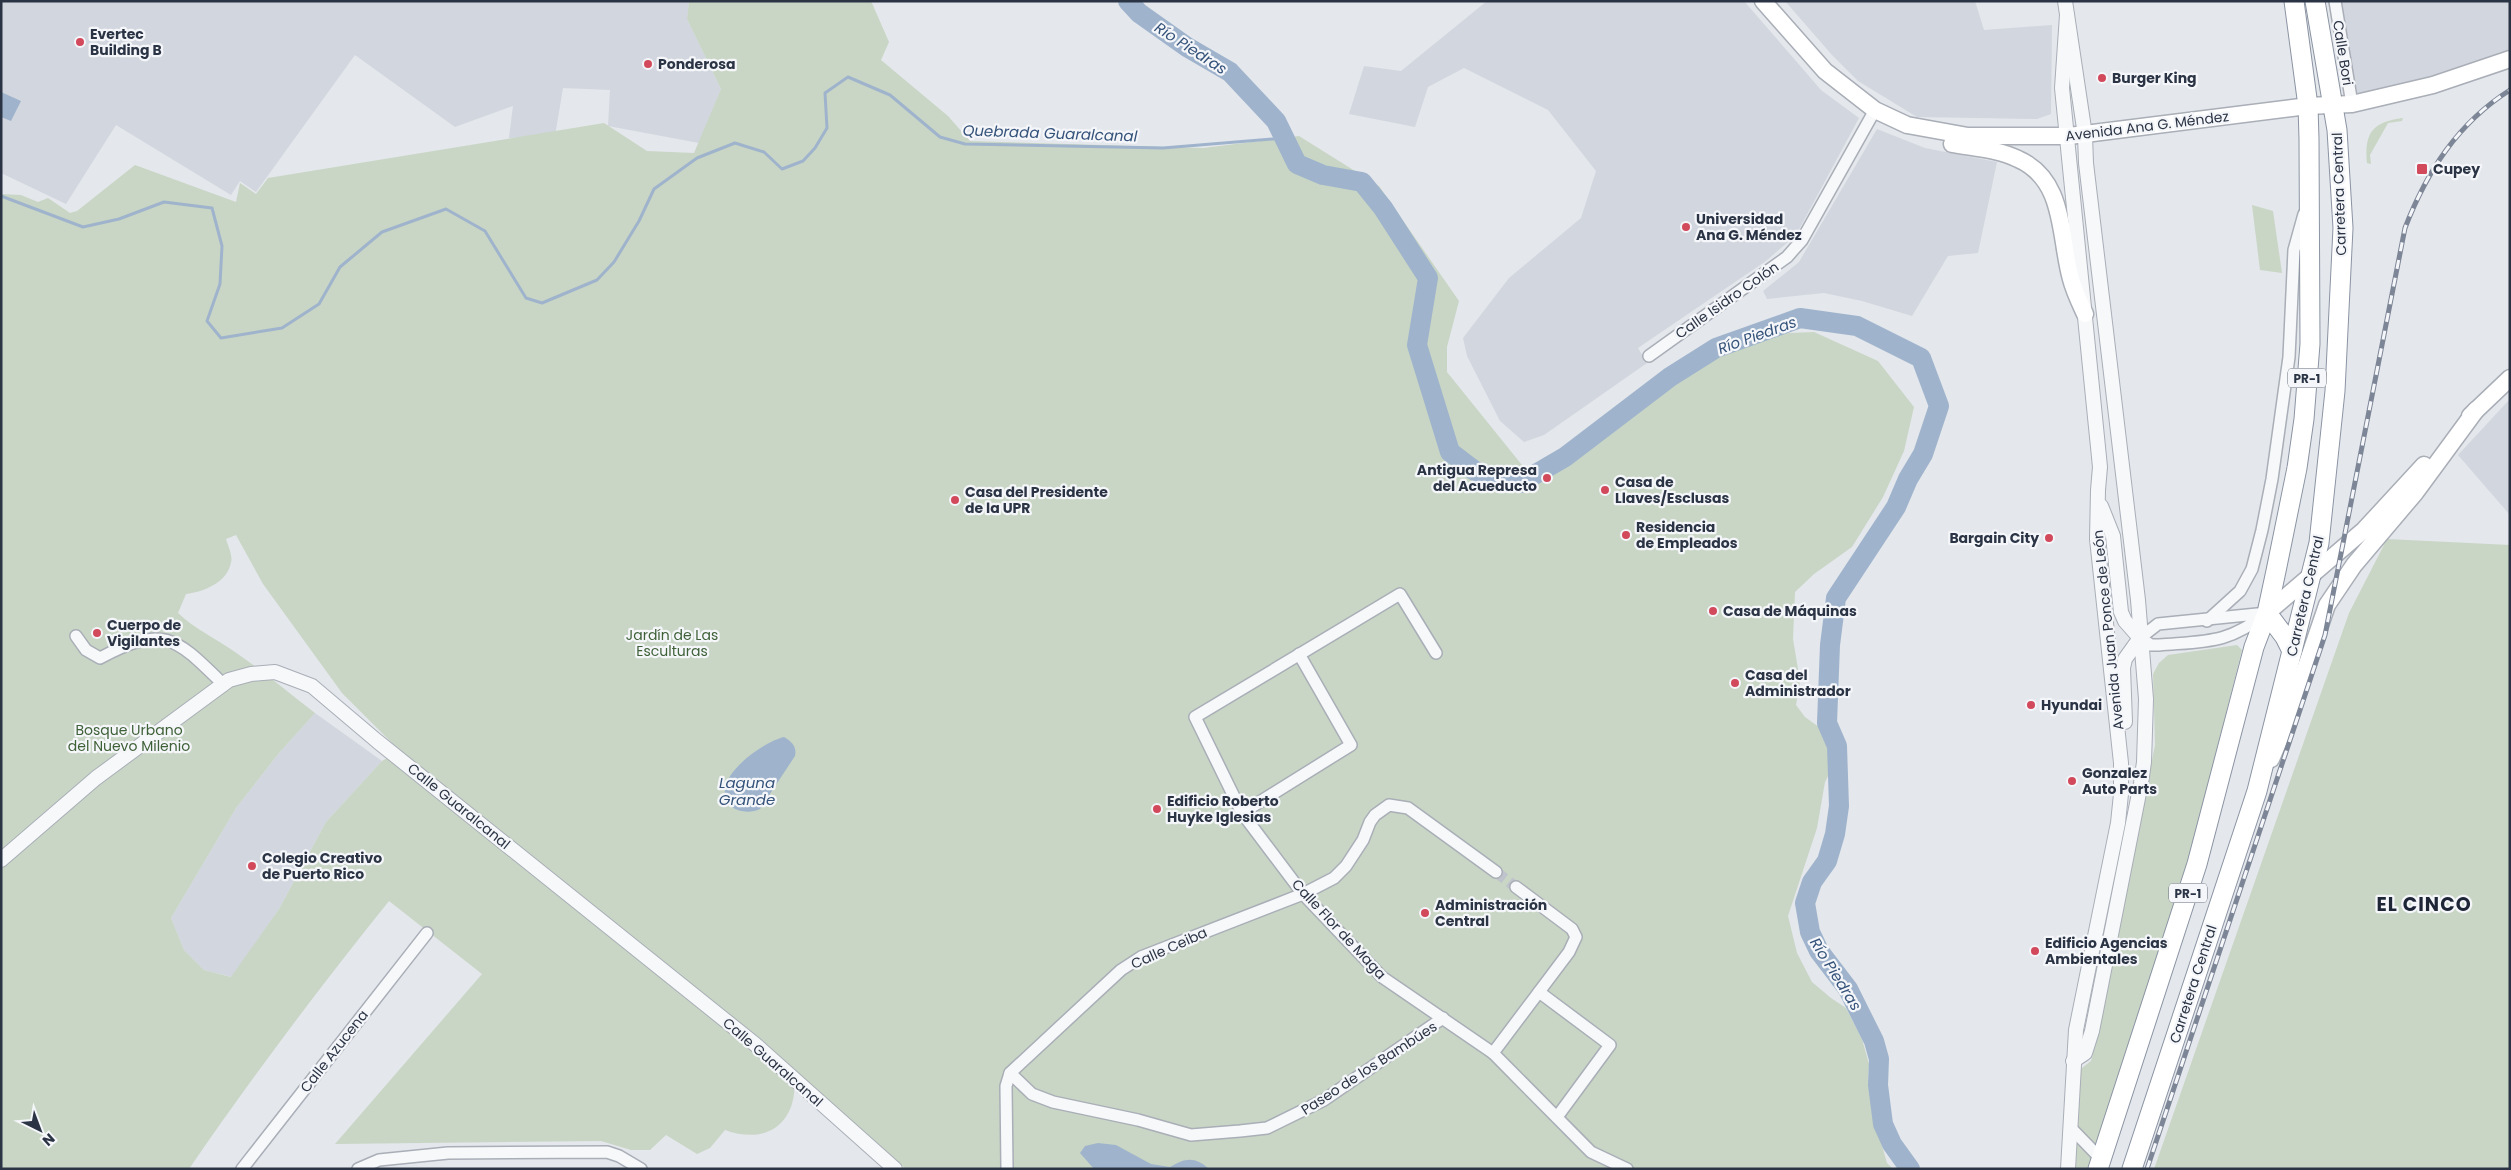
<svg xmlns="http://www.w3.org/2000/svg" width="2511" height="1170" font-family="Poppins,sans-serif">
  <style>
    .built { fill: #d2d6de }
    .green { fill: #c9d6c5; fill-rule: evenodd }
    .water { fill: #9fb4cc }
    .lines { fill: none; stroke-linecap: round; stroke-linejoin: round }
    .stream { stroke: #9fb4cc; stroke-width: 3 }
    .river { stroke: #9fb4cc; stroke-width: 20 }
    .minor-tunnel { stroke: #bfc3cb; stroke-width: 11; stroke-dasharray: 11 5.5; stroke-linecap: butt }
    .minor-casing { stroke: #a9aeb7; stroke-width: 14 }
    .tertiary-casing { stroke: #a9aeb7; stroke-width: 16 }
    .secondary-casing { stroke: #a9aeb7; stroke-width: 19 }
    .trunk-casing { stroke: #8b94a3; stroke-width: 21 }
    .minor { stroke: #f7f8fa; stroke-width: 11 }
    .tertiary { stroke: #f7f8fa; stroke-width: 14 }
    .secondary { stroke: #fff; stroke-width: 16 }
    .trunk { stroke: #fff; stroke-width: 19 }
    .rail-casing { stroke: #7d8696; stroke-width: 5 }
    .rail { stroke: #f4f6f9; stroke-width: 3; stroke-dasharray: 9; stroke-linecap: butt }
    .poi-dot { fill: #d1495b; stroke: #f4f6f9; stroke-width: 2 }
    .labels { text-anchor: middle; dominant-baseline: central; stroke-width: 4.5; stroke-linejoin: round; paint-order: stroke }
    .shield { fill: #f4f6f9; stroke: #676e7b; stroke-width: 1 }
    .shield-label { font-size: 12px; font-weight: bold; fill: #2b3445 }
    .poi-label { font-size: 14px; font-weight: bold; fill: #2b3445; stroke: #f4f6f9; text-anchor: start }
    .street-label { font-size: 14px; fill: #2b3445; stroke: #f4f6f9 }
    .park-label { font-size: 14px; fill: #3f6138; stroke: #f4f6f9 }
    .water-label { font-size: 15px; font-style: italic; fill: #34527a; stroke: #f4f6f9 }
    .district-label { font-size: 19px; font-weight: bold; letter-spacing: 1px; fill: #1d2536; stroke: #f4f6f9 }
  </style>
  <rect width="100%" height="100%" fill="#e4e7ec"/>
  <!-- built -->
  <g class="built">
    <polygon points="1,1 689,1 687,19 721,89 699,143 608,126 610,90 563,88 555,136 509,138 513,106 455,127 355,55 256,192 240,181 231,195 116,125 66,204 1,173"/>
    <polygon points="1487,1 1744,1 1821,90 1859,118 1796,235 1766,261 1638,348 1647,363 1544,435 1524,442 1500,421 1467,356 1463,338 1509,278 1581,218 1596,171 1548,110 1464,68 1428,87 1415,127 1349,114 1364,66 1401,71"/>
    <polygon points="1785,1 1975,1 1984,30 2052,25 2051,114 2037,119 1917,117 1858,81 1832,55"/>
    <polygon points="2335,1 2510,1 2510,58 2352,104"/>
    <polygon points="1877,129 1925,148 1997,162 1978,253 1948,256 1912,316 1862,301 1824,293 1767,299 1763,291 1799,262"/>
    <polygon points="2510,399 2510,515 2458,455"/>
    <polygon points="315,713 382,761 326,822 279,909 232,977 204,970 184,950 171,918 236,808 279,753"/>
  </g>
  <!-- green -->
  <g class="green">
    <path d="M689 1H871L889 42 881 60 948 116 970 141 1203 148 1299 136 1379 186 1459 301 1447 347V372L1530 475 1542 469 1671 373 1742 335 1814 332 1878 361 1914 407 1904 451 1883 497 1852 547 1814 574 1795 592 1793 639 1800 681 1796 705 1805 717 1844 745 1825 782 1817 828 1788 916 1797 953 1812 982 1831 998 1846 1008 1862 1039 1869 1064 1868 1083 1875 1122 1887 1163 1893 1169H906L794 1075C799 1121 769 1146 725 1130L710 1148 697 1154 666 1135 650 1150H631L601 1141 335 1144 482 974 389 901C319 988 252 1077 189 1169H1V194L21 195 38 202 48 198 70 213 77 211 135 165 236 202 240 183 256 194 268 178 604 123 647 151 694 153 721 89 687 19ZM236 535 263 584 342 693 400 751 382 761 326 822 279 909 231 977 204 970 184 950 171 918 236 808 279 753 315 713C288 692 263 671 235 652 215 638 195 629 178 613L186 594C204 592 228 582 231 562 233 556 228 546 226 539Z"/>
    <path d="M2403 118 2402 121 2388 123 2370 155 2371 164 2367 163C2364 132 2373 122 2403 118Z"/>
    <polygon points="2252,205 2273,211 2282,273 2260,270"/>
    <polygon points="2387,539 2510,545 2510,1169 2154,1169 2349,613"/>
    <polygon points="2237,645 2242,650 2183,882 2088,1169 2076,1169 2078,1071 2091,1061 2098,1036 2155,745 2153,674 2159,663 2168,655"/>
  </g>
  <!-- water -->
  <g class="water">
    <polygon points="1,92 21,101 11,121 1,117"/>
    <path d="M784 737C792 742 797 746 795 756L760 809C745 816 722 809 725 789 727 768 766 741 784 737Z"/>
    <path d="M1098 1143 1116 1145 1151 1164 1170 1167C1185 1158 1195 1156 1209 1169H1094L1080 1153 1085 1146Z"/>
  </g>
  <g class="lines">
    <!-- stream -->
    <polyline class="stream" points="1,196 83,227 119,219 164,202 212,208 222,246 220,284 207,321 221,338 282,328 319,304 340,267 382,232 446,209 485,231 526,298 542,303 597,280 614,262 639,221 654,189 697,158 735,143 764,152 782,169 803,161 815,148 827,128 825,93 848,77 890,95 940,137 965,144 1163,148 1285,138"/>
    <!-- river -->
    <polyline class="river" points="1128,1 1139,13 1187,47 1230,72 1276,121 1297,164 1323,175 1362,182 1383,208 1428,278 1417,345 1450,452 1475,471 1499,480 1520,483 1565,457 1670,377 1716,348 1800,318 1857,326 1921,358 1939,406 1923,454 1908,479 1896,507 1836,598 1830,645 1827,723 1837,746 1839,806 1835,834 1827,861 1812,882 1805,903 1810,932 1819,951 1848,989 1874,1041 1879,1059 1878,1085 1883,1124 1892,1144 1910,1169"/>
    <!-- minor-tunnel -->
    <polyline class="minor-tunnel" points="1496,872 1516,887"/>
    <!-- minor casing -->
    <g class="minor-casing">
      <g id="minor">
        <polyline points="2335,1 2352,104"/>
        <polyline points="1649,356 1787,257 1802,240 1875,110"/>
        <path d="M2267 613C2228 644 2206 641 2159 645H2151L2140 638 2158 624Z"/>
        <polyline points="2207,621 2240,591 2252,569 2262,530 2272,479 2289,357 2294,250 2304,214"/>
        <path d="M76 636 86 650 100 658C164 624 175 637 223 684"/>
        <polyline points="1436,653 1400,594 1195,717 1242,813 1303,894 1382,977 1493,1053 1591,1152 1627,1169"/>
        <polyline points="1242,813 1351,745 1299,654"/>
        <polyline points="1539,992 1610,1045 1557,1117"/>
        <polyline points="1493,1053 1569,952 1576,937 1572,929 1516,887"/>
        <polyline points="1010,1073 1032,1094 1053,1102 1138,1120 1191,1135 1240,1131 1267,1128 1324,1100 1443,1018"/>
        <polyline points="2070,1127 2101,1159"/>
        <polyline points="242,1169 427,933"/>
        <polyline points="358,1169 379,1160 448,1153 607,1152 619,1156 641,1169"/>
        <polyline points="1007,1169 1006,1086 1010,1073 1121,970 1141,957 1303,894 1334,878 1346,866 1363,840 1370,822 1375,815 1389,805 1408,808 1496,872"/>
      </g>
    </g>
    <!-- tertiary casing -->
    <g class="tertiary-casing">
      <g id="tertiary">
        <polyline points="2065,1 2085,135 2086,163 2138,600 2146,699 2144,762 2141,783 2092,1031 2085,1053 2073,1061"/>
        <polyline points="2067,15 2062,88 2100,467 2098,490 2097,539 2121,763 2121,794 2118,823 2076,1030 2068,1169"/>
        <polyline points="2101,506 2113,536 2121,612 2125,621 2140,638"/>
        <polyline points="2125,722 2123,668 2125,659 2140,638"/>
        <polyline points="1,860 96,778 229,680 251,674 275,672 312,686 377,741 756,1045 895,1169"/>
      </g>
    </g>
    <!-- secondary casing -->
    <g class="secondary-casing">
      <g id="secondary">
        <polyline points="1763,1 1825,71 1875,110 1907,125 1968,136 2069,136 2308,106 2352,104 2433,85 2510,59"/>
        <path d="M1952 144C1974 148 1998 149 2018 159 2066 180 2059 237 2071 279 2074 291 2080 303 2085 314"/>
        <polyline points="2470,416 2510,378"/>
        <polyline points="2267,613 2364,530 2424,465"/>
        <polyline points="2271,759 2287,722 2327,605 2354,565 2415,493 2476,410"/>
      </g>
    </g>
    <!-- trunk casing -->
    <g class="trunk-casing">
      <g id="trunk">
        <polyline points="2267,613 2285,637 2292,651"/>
        <polyline points="2098,1169 2197,864 2254,647 2267,613 2276,571 2297,468 2304,419 2310,344 2309,139 2308,106 2294,1"/>
        <polyline points="2132,1169 2257,791 2319,543 2335,391 2343,228 2337,130 2315,1"/>
      </g>
    </g>
    <!-- minor -->
    <use href="#minor" class="minor"/>
    <!-- tertiary -->
    <use href="#tertiary" class="tertiary"/>
    <!-- secondary -->
    <use href="#secondary" class="secondary"/>
    <!-- trunk -->
    <use href="#trunk" class="trunk"/>
    <!-- rail casing -->
    <g class="rail-casing">
      <path id="rail" d="M2147 1169 2325 635 2405 228C2427 171 2458 123 2510 90"/>
    </g>
    <!-- rail -->
    <use href="#rail" class="rail"/>
  </g>
  <!-- markers -->
  <g class="poi-dot">
    <circle cx="80" cy="42" r="5"/>
    <circle cx="648" cy="64" r="5"/>
    <circle cx="2102" cy="78" r="5"/>
    <rect x="2416" y="163" width="12" height="12" rx="2.5"/>
    <circle cx="1686" cy="227" r="5"/>
    <circle cx="1547" cy="478" r="5"/>
    <circle cx="1605" cy="490" r="5"/>
    <circle cx="955" cy="500" r="5"/>
    <circle cx="1626" cy="535" r="5"/>
    <circle cx="2049" cy="538" r="5"/>
    <circle cx="1713" cy="611" r="5"/>
    <circle cx="97" cy="633" r="5"/>
    <circle cx="1735" cy="683" r="5"/>
    <circle cx="2031" cy="705" r="5"/>
    <circle cx="2072" cy="781" r="5"/>
    <circle cx="1157" cy="809" r="5"/>
    <circle cx="252" cy="866" r="5"/>
    <circle cx="1425" cy="913" r="5"/>
    <circle cx="2035" cy="951" r="5"/>
  </g>
  <g class="labels">
    <!-- shield labels -->
    <g class="shield">
      <rect x="2288" y="368.5" width="38" height="19" rx="4"/>
      <rect x="2169" y="883.5" width="38" height="19" rx="4"/>
    </g>
    <g class="shield-label">
      <text x="2307" y="378">PR-1</text>
      <text x="2188" y="893">PR-1</text>
    </g>
    <!-- poi labels -->
    <g class="poi-label">
      <text x="90" y="34">Evertec<tspan x="90" dy="16">Building B</tspan></text>
      <text x="658" y="64">Ponderosa</text>
      <text x="2112" y="78">Burger King</text>
      <text x="2433" y="169">Cupey</text>
      <text x="1696" y="219">Universidad<tspan x="1696" dy="16">Ana G. Méndez</tspan></text>
      <text x="1537" y="470" text-anchor="end">Antigua Represa<tspan x="1537" dy="16">del Acueducto</tspan></text>
      <text x="1615" y="482">Casa de<tspan x="1615" dy="16">Llaves/Esclusas</tspan></text>
      <text x="965" y="492">Casa del Presidente<tspan x="965" dy="16">de la UPR</tspan></text>
      <text x="1636" y="527">Residencia<tspan x="1636" dy="16">de Empleados</tspan></text>
      <text x="2039" y="538" text-anchor="end">Bargain City</text>
      <text x="1723" y="611">Casa de Máquinas</text>
      <text x="107" y="625">Cuerpo de<tspan x="107" dy="16">Vigilantes</tspan></text>
      <text x="1745" y="675">Casa del<tspan x="1745" dy="16">Administrador</tspan></text>
      <text x="2041" y="705">Hyundai</text>
      <text x="2082" y="773">Gonzalez<tspan x="2082" dy="16">Auto Parts</tspan></text>
      <text x="1167" y="801">Edificio Roberto<tspan x="1167" dy="16">Huyke Iglesias</tspan></text>
      <text x="262" y="858">Colegio Creativo<tspan x="262" dy="16">de Puerto Rico</tspan></text>
      <text x="1435" y="905">Administración<tspan x="1435" dy="16">Central</tspan></text>
      <text x="2045" y="943">Edificio Agencias<tspan x="2045" dy="16">Ambientales</tspan></text>
    </g>
    <!-- street labels -->
    <g class="street-label">
      <text transform="translate(2343 53) rotate(81)">Calle Bori</text>
      <text transform="translate(2147 126) rotate(-7)">Avenida Ana G. Méndez</text>
      <text transform="translate(2339 194) rotate(-92)">Carretera Central</text>
      <text transform="translate(1727 300) rotate(-35)">Calle Isidro Colón</text>
      <text transform="translate(2305 596) rotate(-77)">Carretera Central</text>
      <text transform="translate(2108 630) rotate(-96)">Avenida Juan Ponce de León</text>
      <text transform="translate(459 806) rotate(39)">Calle Guaralcanal</text>
      <text transform="translate(1339 929) rotate(47)">Calle Flor de Maga</text>
      <text transform="translate(1169 948) rotate(-24)">Calle Ceiba</text>
      <text transform="translate(2193 984) rotate(-72)">Carretera Central</text>
      <text transform="translate(334 1051) rotate(-52)">Calle Azucena</text>
      <text transform="translate(773 1062) rotate(41)">Calle Guaralcanal</text>
      <text transform="translate(1369 1068) rotate(-33)">Paseo de los Bambúes</text>
    </g>
    <!-- park labels -->
    <g class="park-label">
      <text x="672" y="635">Jardín de Las<tspan x="672" dy="16">Esculturas</tspan></text>
      <text x="129" y="730">Bosque Urbano<tspan x="129" dy="16">del Nuevo Milenio</tspan></text>
    </g>
    <!-- water labels -->
    <g class="water-label">
      <text transform="translate(1191 48) rotate(33)">Río Piedras</text>
      <text transform="translate(1050 133) rotate(2)">Quebrada Guaralcanal</text>
      <text transform="translate(1757 335) rotate(-20)">Río Piedras</text>
      <text x="747" y="782">Laguna<tspan x="747" dy="17">Grande</tspan></text>
      <text transform="translate(1836 974) rotate(58)">Río Piedras</text>
    </g>
    <!-- district labels -->
    <g class="district-label">
      <text x="2424" y="904">EL CINCO</text>
    </g>
  </g>
  <!-- border -->
  <rect width="2511" height="1170" fill="none" stroke="#2b3445" stroke-width="5"/>
  <!-- north arrow -->
  <g transform="translate(40 1130) rotate(138)" stroke="#f4f6f9" stroke-width="4" paint-order="stroke">
  <path d="M0-4L9 19L0 12L-9 19Z" fill="#2b3445"/>
  <text y="-8" font-size="14" font-weight="bold" text-anchor="middle" fill="#2b3445">N</text>
  </g>
</svg>
